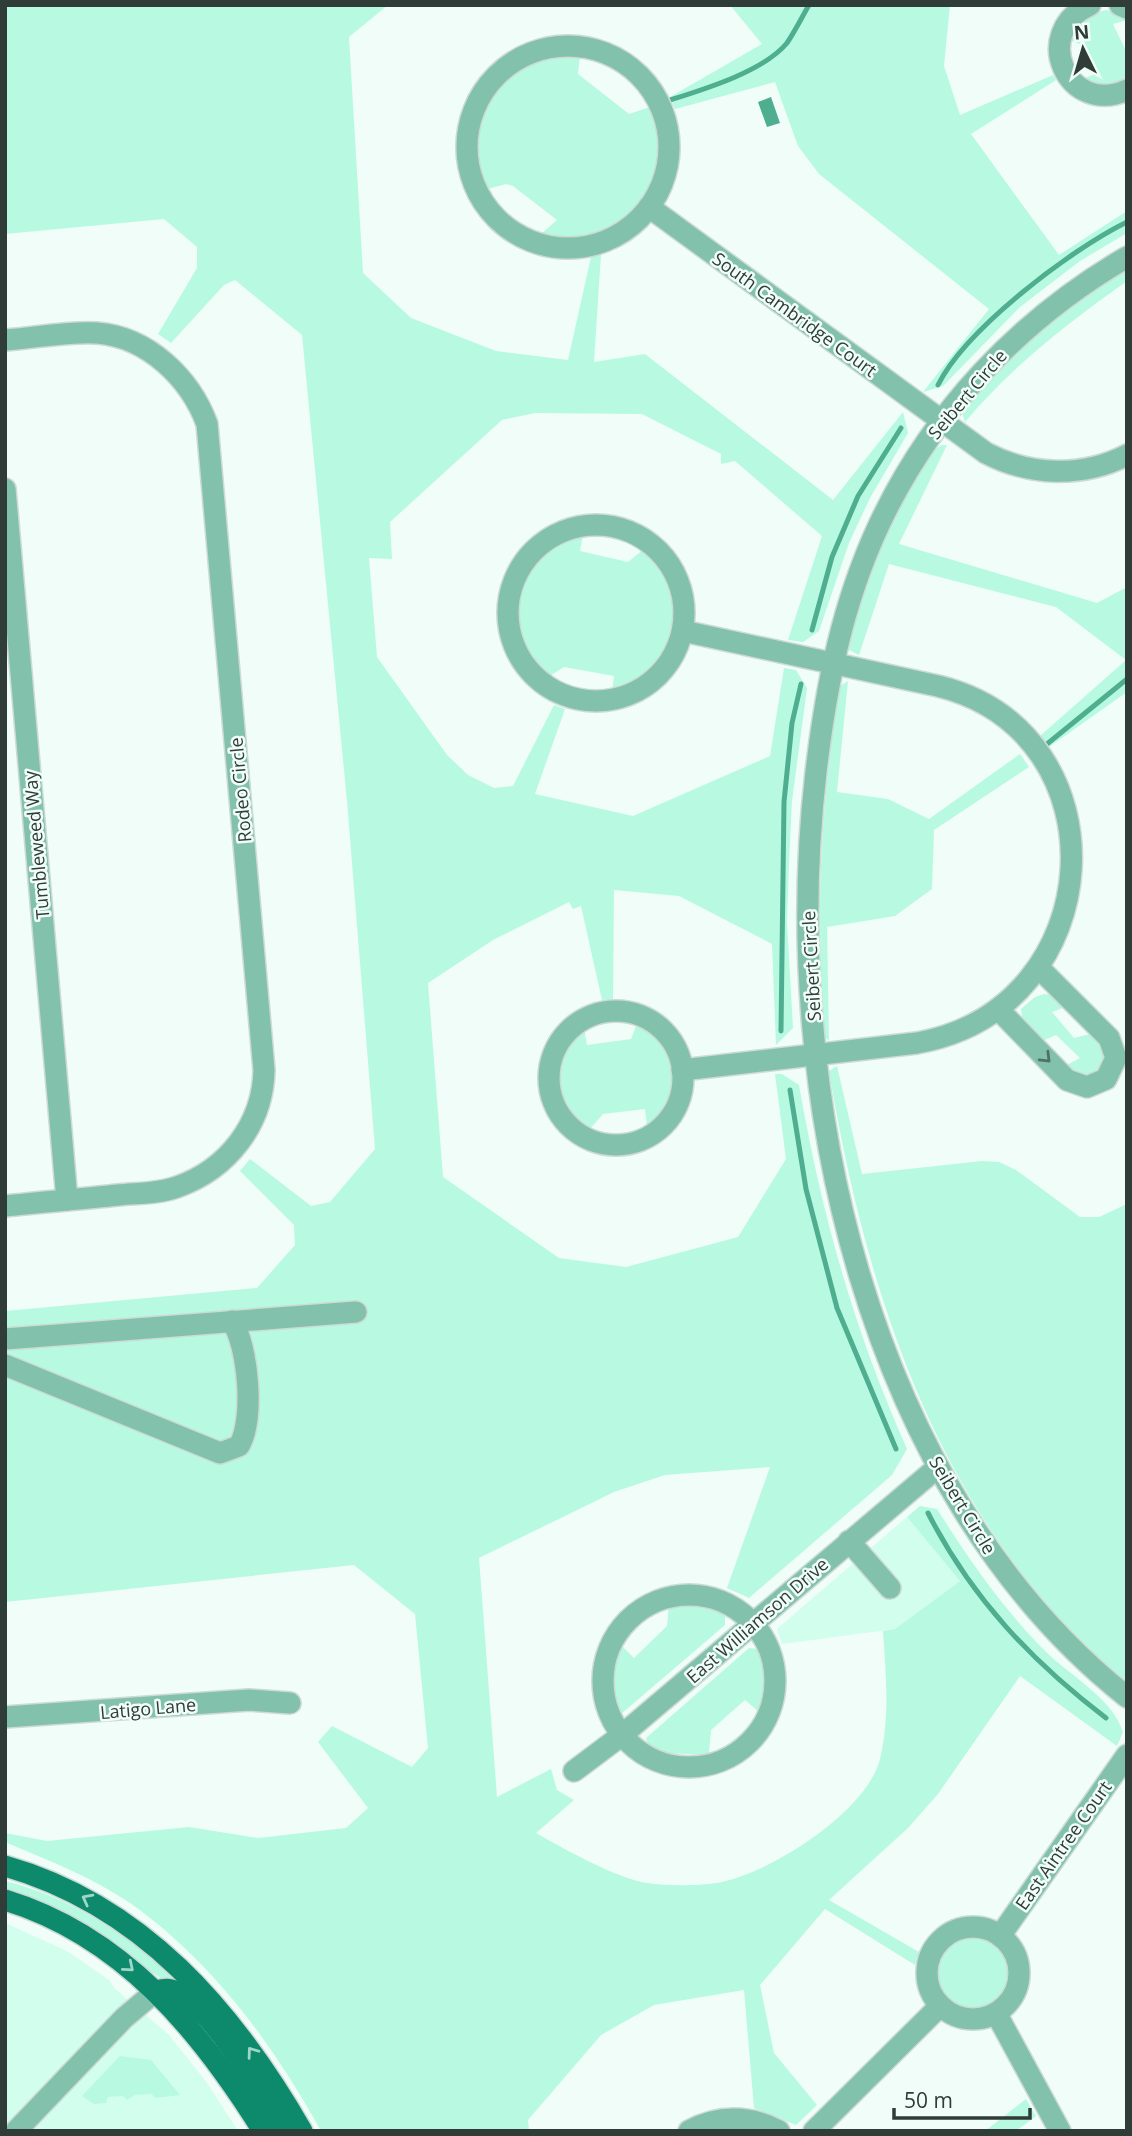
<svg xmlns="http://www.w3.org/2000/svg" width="1132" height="2136" font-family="'Open Sans',sans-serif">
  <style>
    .built { fill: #d2feed }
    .green { fill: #b7fae1 }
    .water { fill: #50ae90 }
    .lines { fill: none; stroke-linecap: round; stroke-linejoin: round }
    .stream { stroke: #50ae90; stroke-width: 5 }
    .minor-casing { stroke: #cddad5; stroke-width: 24 }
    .major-casing { stroke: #cddad5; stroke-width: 24 }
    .minor { stroke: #82c1ab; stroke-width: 21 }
    .major { stroke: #0d8a6c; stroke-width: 21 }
    .oneway { stroke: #507165 }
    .oneway2 { stroke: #a1d5c7 }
    .labels { text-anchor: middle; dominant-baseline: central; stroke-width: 5; stroke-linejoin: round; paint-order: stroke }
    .street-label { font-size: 18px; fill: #2f3c37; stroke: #f0fdf8 }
  </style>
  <rect width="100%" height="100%" fill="#f0fdf8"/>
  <!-- built -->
  <g class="built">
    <polygon points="907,1517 960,1581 895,1629 782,1644 777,1629"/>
    <polygon points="5,1923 67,1951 109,1980 115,1989 169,2035 207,2083 238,2131 5,2131"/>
  </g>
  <!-- green -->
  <g class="green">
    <path d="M5 5H388L349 37 363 273 411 318 496 351 568 360 591 257 601 254 594 362 645 354 833 500 903 412 908 433 870 498 849 543 819 631 803 642 788 640 822 536 735 461 721 464V454L642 414 535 413 502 420 390 522 392 559 369 558 377 657 447 755 468 775 494 788 513 786 554 705 565 709 535 794 633 816 770 756 784 668 796 670 807 688 792 801 789 863 787 923 793 1028 776 1045 772 944 679 896 614 890 613 999 602 1000 581 906 573 909 569 902 493 940 428 983 443 1177 559 1258 626 1267 738 1237 786 1159 775 1074H782L799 1085C822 1216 853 1327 907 1449L892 1475 749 1598 727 1588 770 1467 665 1475 614 1492 479 1558 497 1797 551 1769 557 1790 574 1800 536 1833C562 1848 618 1879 647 1883 667 1886 697 1886 716 1883 768 1875 867 1812 880 1759 890 1717 886 1674 883 1631L895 1629 960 1581 907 1517 920 1506 937 1509C968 1558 1001 1606 1042 1648 1067 1674 1112 1697 1123 1732L1117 1746 1020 1676 938 1794 908 1828 829 1900 919 1952 915 1965 825 1909 760 1985 774 2053 817 2105 796 2125 754 2108 744 1990 654 2005 601 2035 528 2120 529 2131H321C273 2044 212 1961 130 1903 92 1877 47 1860 5 1842V1833L47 1841 189 1827 258 1838 346 1828 368 1808 318 1742 332 1726 412 1767 428 1748 415 1614 354 1565 5 1602V1311L257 1288 295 1245 294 1225 240 1171 250 1159 311 1206 330 1202 375 1149 347 801 302 335 235 280 224 285 171 343 158 334 197 268V247L164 219 5 234Z"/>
    <polygon points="730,5 950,5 944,66 960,115 1053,75 1056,80 971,134 1059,255 1127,211 1127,233 1080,261 1020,307 943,386 923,392 989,309 819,174 798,146 775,82 675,109 670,97 762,44"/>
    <path d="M1106 10 1127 15V20L1113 24 1127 53V82L1109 89 1082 79 1098 73 1085 46 1067 39C1074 22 1089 13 1106 10Z"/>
    <path d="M563 53 580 55 578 74 629 114 653 106C659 126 663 144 659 165 651 217 591 255 541 234L557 220 513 186 506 184 484 190C459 123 491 64 563 53Z"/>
    <path d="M1127 269V281C1068 323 1011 367 965 422L962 413C1007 353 1064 309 1127 269Z"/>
    <path d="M942 445H947L899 544 1097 603 1127 587V692L1049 747 1040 736 1126 660 1056 607 889 564 859 655 849 650C848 617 913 457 942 445Z"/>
    <path d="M577 534H583L580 551 628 562 644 549C683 583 692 644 646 677 636 685 625 692 612 692L614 676 564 667 548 677 543 675C495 625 512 558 577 534Z"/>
    <path d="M848 681 837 792 888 799 929 819 1020 754 1029 767 934 830 932 889 895 916 827 927 829 1041 825 1037C815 919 820 803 840 686Z"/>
    <polygon points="1044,994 1053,995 1068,1006 1052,1012 1074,1038 1094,1033 1108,1053 1099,1076 1078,1078 1065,1066 1080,1058 1056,1035 1040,1042 1023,1024 1021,1009 1035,997"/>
    <path d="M638 1021C679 1041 688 1093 654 1124L647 1126 645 1109 603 1114 589 1130H585C555 1105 538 1045 584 1028L587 1045 631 1039Z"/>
    <path d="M837 1066 862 1174 982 1161 999 1162 1016 1170 1080 1217H1099L1127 1204V1682C942 1530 867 1299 829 1071Z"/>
    <path d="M696 1604 725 1613V1625L621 1714C607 1699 608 1660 622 1646L634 1658 667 1626 669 1605Z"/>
    <path d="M749 1648 758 1649C768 1664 769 1696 758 1711L745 1700 711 1730 709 1754 705 1755 668 1753 648 1745 646 1738Z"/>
    <path d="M5 1881C77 1899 131 1938 185 1987 155 1981 141 1962 117 1945 83 1920 45 1900 5 1888Z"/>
    <circle cx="973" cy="1973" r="39"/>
    <polygon points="120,2056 151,2060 180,2095 155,2098 152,2094 135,2095 127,2100 123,2096 108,2097 106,2103 94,2104 82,2096"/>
    <polygon points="1026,2099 1036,2116 1016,2131 985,2131"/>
  </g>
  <!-- water -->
  <polygon class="water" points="771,97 780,123 767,127 758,102"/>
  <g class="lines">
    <!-- stream -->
    <g class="stream">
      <path d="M670 100C705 89 764 71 787 43 795 31 802 17 809 5"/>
      <path d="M938 385C966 329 1070 250 1127 222"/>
      <polyline points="812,630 832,557 858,496 901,428"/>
      <polyline points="1047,744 1127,679"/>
      <polyline points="781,1031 784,802 792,723 801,684"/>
      <polyline points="790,1090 806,1189 837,1308 896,1449"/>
      <path d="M928 1513C971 1597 1031 1661 1106 1718"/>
    </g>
    <!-- minor casing -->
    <g class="minor-casing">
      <g id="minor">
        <path d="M1090 5C1030 32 1067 117 1127 90"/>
        <polyline points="1120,5 1127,8"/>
        <circle cx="568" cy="147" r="101"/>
        <path d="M649 207 986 453C1030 476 1082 478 1127 455"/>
        <path d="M1127 257C1019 320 932 412 879 525 842 604 826 687 816 772 779 1089 866 1490 1127 1697"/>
        <path d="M5 340C35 338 67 331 97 333 148 337 190 378 207 424L264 1070C263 1124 228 1169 177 1187 158 1194 137 1193 118 1195 81 1199 43 1202 5 1206"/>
        <polyline points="5,489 67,1200"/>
        <circle cx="596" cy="613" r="88"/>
        <polyline points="998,1009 1067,1080 1087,1087 1106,1079 1116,1058 1109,1038 1039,968"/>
        <circle cx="616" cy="1078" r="67"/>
        <path d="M682 1070 917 1043C1112 1008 1126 732 938 686L683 631"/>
        <polyline points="5,1339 356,1312"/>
        <path d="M5 1365 220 1453 239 1446C255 1419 248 1346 232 1321"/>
        <polyline points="849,1541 890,1588"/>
        <circle cx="689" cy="1681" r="86"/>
        <polyline points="5,1717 249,1700 290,1703"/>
        <polyline points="574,1771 622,1735 938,1467"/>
        <circle cx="973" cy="1973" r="46"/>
        <polyline points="1000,1936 1127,1755"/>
        <polyline points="996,2013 1060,2131"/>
        <polyline points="16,2131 124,2018 156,1991"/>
        <path d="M689 2131C718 2115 750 2115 779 2131"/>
        <polyline points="814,2131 940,2006"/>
      </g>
    </g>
    <!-- major casing -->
    <g class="major-casing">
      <g id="major">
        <path d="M5 1866C142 1905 233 2011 302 2131"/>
        <path d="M5 1900C123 1936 200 2030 263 2131"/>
        <path d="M156 1991C164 1989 169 1988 177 1992 213 2009 263 2096 284 2131"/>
      </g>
    </g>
    <!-- minor -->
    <use href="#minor" class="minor"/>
    <!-- major -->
    <use href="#major" class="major"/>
  </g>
  <!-- one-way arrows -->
  <defs><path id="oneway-chevron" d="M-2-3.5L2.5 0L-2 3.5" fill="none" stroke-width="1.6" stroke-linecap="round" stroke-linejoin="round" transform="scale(1.75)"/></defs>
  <use class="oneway" href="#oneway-chevron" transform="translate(1046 1058) rotate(45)"/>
  <g class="oneway2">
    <use href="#oneway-chevron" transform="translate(87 1899) rotate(-152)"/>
    <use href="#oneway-chevron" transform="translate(129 1967) rotate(40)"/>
    <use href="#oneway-chevron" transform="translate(252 2052) rotate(-126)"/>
  </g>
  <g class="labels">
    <!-- street labels -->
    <g class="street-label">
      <text transform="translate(795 314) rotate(36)">South Cambridge Court</text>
      <text transform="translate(967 394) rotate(-50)">Seibert Circle</text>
      <text transform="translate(240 790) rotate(-95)">Rodeo Circle</text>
      <text transform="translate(36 845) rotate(-95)">Tumbleweed Way</text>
      <text transform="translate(811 966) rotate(-93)">Seibert Circle</text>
      <text transform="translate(963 1505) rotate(59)">Seibert Circle</text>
      <text transform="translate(757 1620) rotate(-41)">East Williamson Drive</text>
      <text transform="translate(148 1708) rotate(-5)">Latigo Lane</text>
      <text transform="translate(1063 1845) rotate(-55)">East Aintree Court</text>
    </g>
  </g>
  <!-- border -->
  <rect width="1132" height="2136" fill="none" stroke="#2f3c37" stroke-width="14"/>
  <!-- north arrow -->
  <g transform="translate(1083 49) rotate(355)" stroke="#f0fdf8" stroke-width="5" paint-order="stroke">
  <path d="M0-5L12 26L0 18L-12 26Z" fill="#2f3c37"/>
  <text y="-10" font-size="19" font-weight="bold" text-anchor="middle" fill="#2f3c37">N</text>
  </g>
  <!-- scale -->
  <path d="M894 2108v10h136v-10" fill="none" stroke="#2f3c37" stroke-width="3.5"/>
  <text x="904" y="2108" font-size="21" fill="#2f3c37" stroke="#f0fdf8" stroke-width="5" paint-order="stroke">50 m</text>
</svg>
